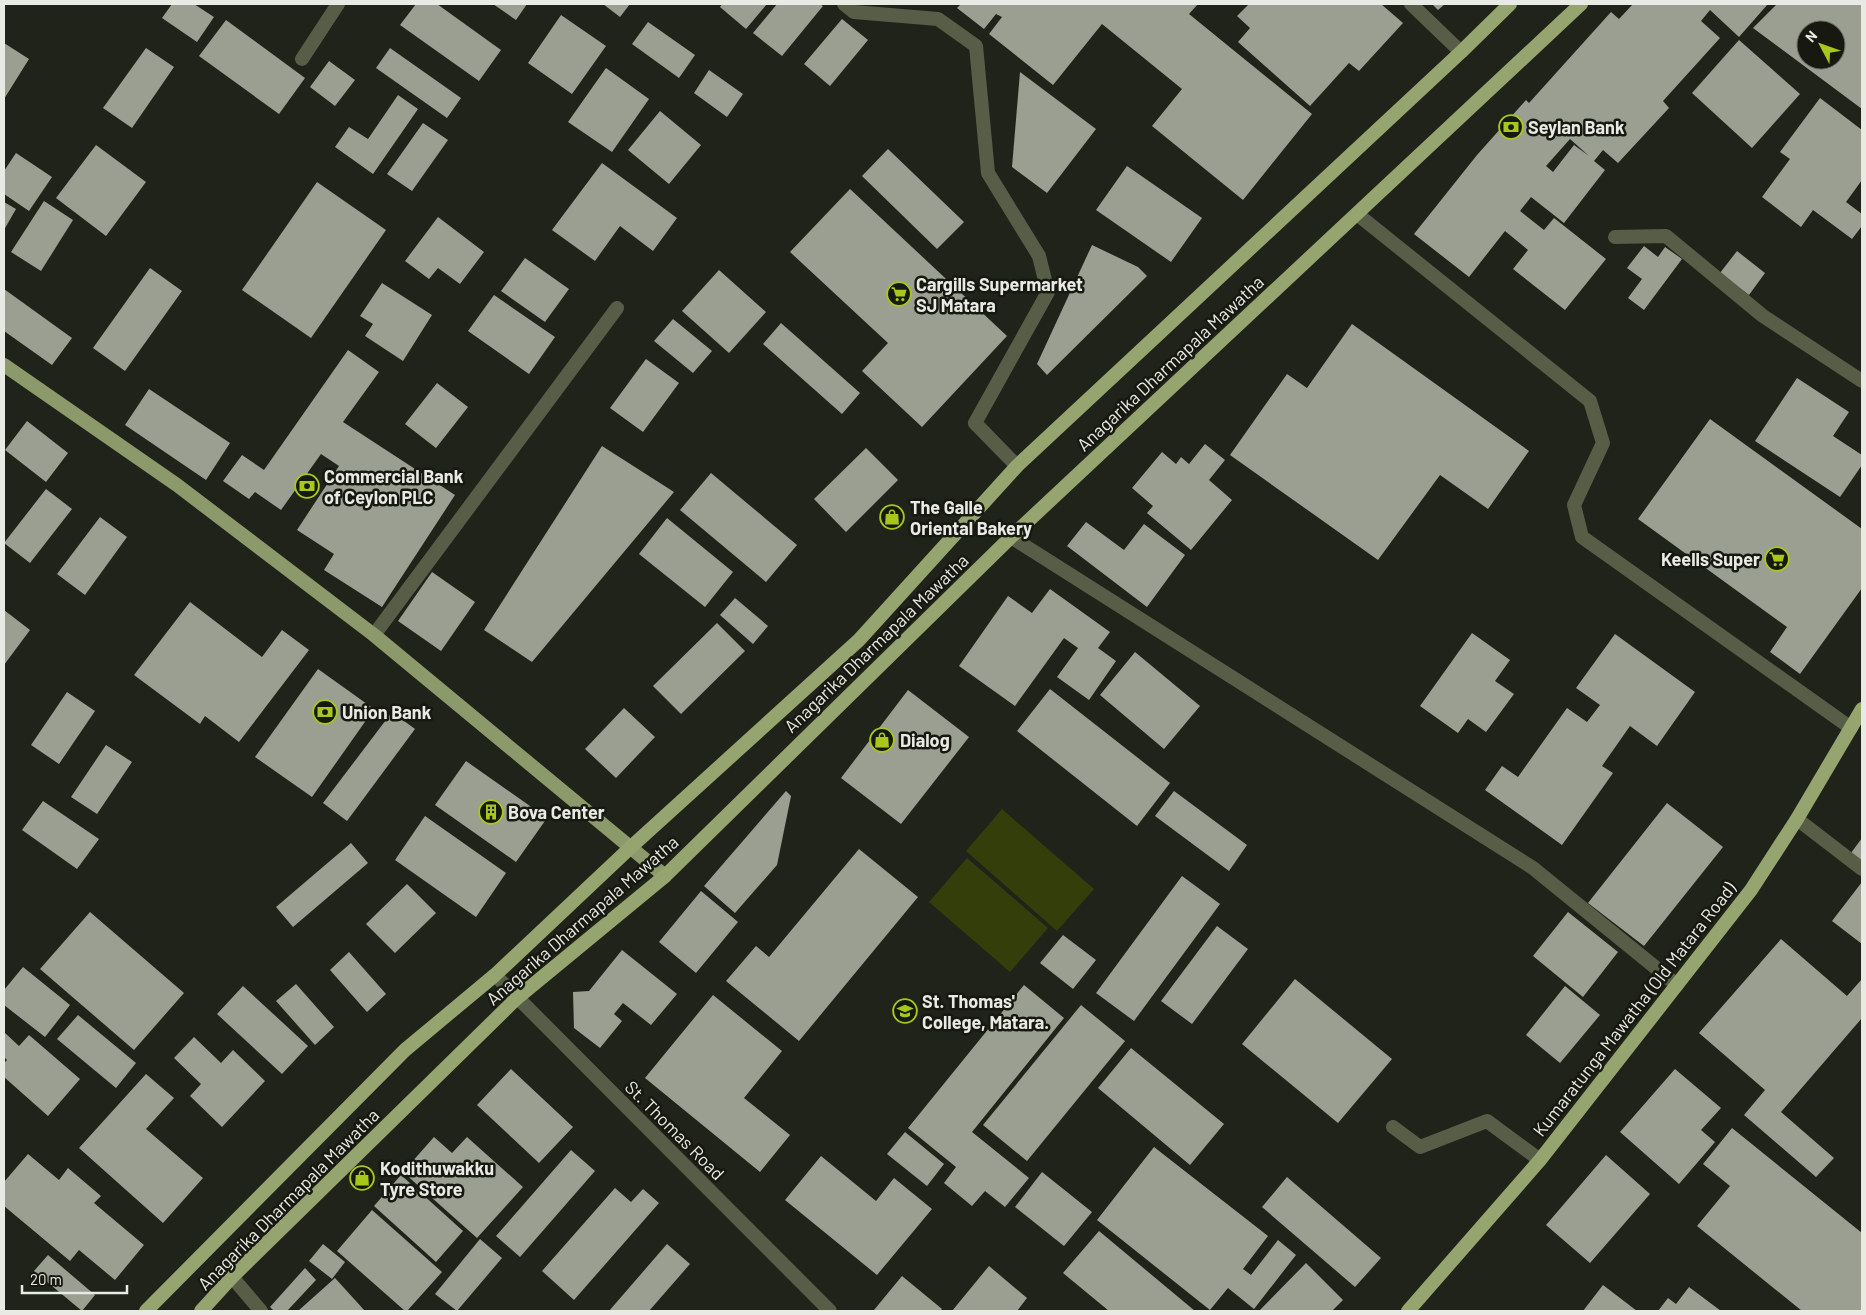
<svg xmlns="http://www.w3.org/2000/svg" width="1866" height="1315" font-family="Barlow,sans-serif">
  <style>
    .green { fill: #343e0b }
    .building { fill: #9b9f92; fill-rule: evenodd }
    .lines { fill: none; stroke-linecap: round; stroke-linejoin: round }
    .service { stroke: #575d47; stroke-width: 14 }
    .minor { stroke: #575d47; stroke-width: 14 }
    .primary { stroke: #8c996a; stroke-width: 14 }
    .trunk { stroke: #96a570; stroke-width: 14 }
    .labels { text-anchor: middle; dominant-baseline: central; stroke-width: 5; stroke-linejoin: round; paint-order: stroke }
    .poi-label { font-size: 18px; font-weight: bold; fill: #e8eae3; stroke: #171910; text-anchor: start }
    .street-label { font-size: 18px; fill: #e8eae3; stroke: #171910 }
  </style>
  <rect width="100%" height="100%" fill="#202319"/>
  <!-- green -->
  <g class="green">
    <polygon points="1002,809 1094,889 1057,931 966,851"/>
    <polygon points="967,858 1048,928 1010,972 929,902"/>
  </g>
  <!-- building -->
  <g class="building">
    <polygon points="172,4 194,4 214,17 197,42 162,18"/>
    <polygon points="416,4 437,4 501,50 479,81 400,25"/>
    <polygon points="493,4 527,4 516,20"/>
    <polygon points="603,4 630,4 620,17"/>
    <polygon points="722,4 767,4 746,29 720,7"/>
    <polygon points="777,4 819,4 823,6 782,56 753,33"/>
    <polygon points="961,4 1198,4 1189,14 1312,114 1243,200 1152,126 1182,89 1102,24 1053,85 989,34 1002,17 996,14 984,29 957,8"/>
    <polygon points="1249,4 1381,4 1403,23 1359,71 1349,63 1310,106 1238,42 1250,28 1237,16"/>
    <polygon points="1432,4 1445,4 1438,10"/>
    <path d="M1633 4H1768L1739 37 1710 10 1701 21 1720 38 1663 101 1669 108 1618 163 1603 150 1594 161 1605 170 1564 223 1531 197 1520 211 1544 230 1554 218 1606 259 1565 310 1513 269 1528 250 1505 231 1469 277 1414 234 1477 155 1526 100 1529 103 1611 12 1619 19ZM1570 139 1589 156 1574 145 1553 172 1546 166Z"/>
    <path d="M1777 4H1862V109L1753 28ZM1806 30H1836V60H1806Z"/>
    <polygon points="561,15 606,46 572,94 528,63"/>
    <polygon points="842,19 868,40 830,86 804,64"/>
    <polygon points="226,20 305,78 279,114 199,56"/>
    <polygon points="648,22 695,55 679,78 632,44"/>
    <polygon points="1739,40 1800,94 1752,148 1692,93"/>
    <polygon points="4,43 29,59 4,99"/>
    <polygon points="146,48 174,67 132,128 103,108"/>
    <polygon points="390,48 461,98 447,118 376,68"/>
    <polygon points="329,61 355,80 335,106 310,87"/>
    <polygon points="606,68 649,99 612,152 568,122"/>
    <polygon points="709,70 743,94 727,117 694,93"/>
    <polygon points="1020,72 1096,129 1047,193 1012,167"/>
    <polygon points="398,95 418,109 373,174 335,147 349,127 368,139"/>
    <polygon points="1820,98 1862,130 1862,180 1846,202 1862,214 1862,226 1852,239 1813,210 1801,227 1762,197 1790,159 1780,152"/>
    <polygon points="660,111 701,145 669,184 628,150"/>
    <polygon points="423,123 448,140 412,191 387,174"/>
    <polygon points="96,145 146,182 106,236 56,198"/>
    <polygon points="888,149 964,222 937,249 862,176"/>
    <polygon points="16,153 52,177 29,211 4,194 4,171"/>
    <polygon points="602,163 677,218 653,251 620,226 595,261 552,230"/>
    <polygon points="1127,166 1202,218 1171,262 1096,210"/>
    <polygon points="317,182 386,230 311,338 242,290"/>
    <polygon points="850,189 1007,336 922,427 862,371 888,343 790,252"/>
    <polygon points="44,201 73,220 41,271 11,252"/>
    <polygon points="4,202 16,209 4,230"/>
    <polygon points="438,217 484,252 460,284 438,268 429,279 405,261"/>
    <polygon points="1092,245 1138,267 1147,276 1047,375 1037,364"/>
    <polygon points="1644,246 1658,257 1665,247 1682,259 1644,310 1628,298 1642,279 1627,268"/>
    <polygon points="1737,251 1765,273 1749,295 1720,273"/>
    <polygon points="525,258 569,289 545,322 501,291"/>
    <polygon points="150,268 182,291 125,371 93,348"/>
    <polygon points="719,270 766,312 729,353 682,311"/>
    <polygon points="382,283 432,315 403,361 365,336 373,324 360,316"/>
    <polygon points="4,289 72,338 52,365 4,331"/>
    <polygon points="494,295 555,337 529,374 468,331"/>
    <polygon points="673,319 712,351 693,373 654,341"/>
    <polygon points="781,323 860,393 842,414 763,344"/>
    <polygon points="1352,324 1529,451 1488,509 1440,475 1378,560 1230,455 1287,374 1307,388"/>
    <polygon points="348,350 379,372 343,422 455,495 382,607 324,570 334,554 297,530 339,466 321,454 281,510 255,492 249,499 223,481 242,455 264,470"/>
    <polygon points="646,359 679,383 643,432 610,408"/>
    <polygon points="1797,378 1849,412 1833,436 1862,455 1862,465 1840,497 1755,441"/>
    <polygon points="437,383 468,407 436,448 405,424"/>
    <polygon points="149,389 230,443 206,480 125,425"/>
    <polygon points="1710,419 1862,529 1862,588 1800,674 1770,652 1787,627 1638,519"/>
    <polygon points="27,421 68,453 46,482 5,450"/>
    <polygon points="1205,444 1225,460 1209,480 1232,500 1191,550 1147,513 1153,506 1132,488 1162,452 1176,464 1181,457 1189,464"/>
    <polygon points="602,446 674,492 532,662 484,630"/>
    <polygon points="866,448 898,480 846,532 814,499"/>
    <polygon points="711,473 797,545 766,582 680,510"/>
    <polygon points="46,489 72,509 30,563 4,543"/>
    <polygon points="100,517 127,537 85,595 57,574"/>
    <polygon points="667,518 733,572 705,607 639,554"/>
    <polygon points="1086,522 1124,550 1144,524 1185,555 1147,607 1067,546"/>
    <polygon points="432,572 475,602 441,651 398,621"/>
    <polygon points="1050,589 1110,632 1098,648 1116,661 1089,700 1057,677 1078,648 1064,638 1015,706 959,666 1008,596 1032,613"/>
    <polygon points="735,598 768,626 753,644 720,615"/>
    <polygon points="190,602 262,657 282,630 309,650 239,742 205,716 200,724 134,675"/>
    <polygon points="4,610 30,630 4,665"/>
    <polygon points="717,623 745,651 681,714 653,686"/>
    <polygon points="1472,633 1510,660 1495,681 1514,694 1486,732 1468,719 1458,733 1420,706"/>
    <polygon points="1615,634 1695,692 1657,746 1630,726 1602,766 1613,773 1562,845 1485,790 1502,766 1518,777 1567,708 1587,722 1600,705 1576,688"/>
    <polygon points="1135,652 1200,706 1164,749 1100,695"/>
    <polygon points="318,669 374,709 312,797 255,757"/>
    <polygon points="1050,689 1170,783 1137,826 1017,731"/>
    <polygon points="908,690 969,737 901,824 841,778"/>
    <polygon points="67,692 95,711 59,764 31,745"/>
    <polygon points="624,708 655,737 616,778 585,749"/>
    <polygon points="392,712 415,729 347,821 323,803"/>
    <polygon points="106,745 132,762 97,814 71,797"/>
    <polygon points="466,761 547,818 516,862 435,805"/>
    <polygon points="786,791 791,796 777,865 735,913 704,886"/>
    <polygon points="1174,791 1247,845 1229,871 1155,816"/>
    <polygon points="43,801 99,839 77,869 22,830"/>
    <polygon points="1667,803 1723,847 1644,946 1588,903"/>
    <polygon points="425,816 506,873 476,917 395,860"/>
    <polygon points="1862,838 1862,862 1851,853"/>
    <polygon points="351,843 368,863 293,927 276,907"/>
    <polygon points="859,849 918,897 799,1041 726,981 756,946 769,957"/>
    <polygon points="1182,876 1220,904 1134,1021 1096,993"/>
    <polygon points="1862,882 1862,944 1832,921"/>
    <polygon points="407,884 436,913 395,953 366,924"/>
    <polygon points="701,891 738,922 696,973 659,942"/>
    <polygon points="90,912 184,993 134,1050 40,969"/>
    <polygon points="1568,912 1618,952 1583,997 1533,956"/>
    <polygon points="1217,926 1248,949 1192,1024 1161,1001"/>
    <polygon points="1063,935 1096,960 1073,989 1040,963"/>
    <polygon points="1781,939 1847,996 1862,979 1862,1018 1781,1112 1834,1158 1816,1177 1744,1115 1765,1090 1699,1033"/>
    <polygon points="622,950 677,994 651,1025 623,1003 614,1014 622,1021 600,1048 574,1028 573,992 589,991"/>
    <polygon points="349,952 386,994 367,1012 330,970"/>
    <polygon points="23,967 70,1005 45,1037 4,1005 4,990"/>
    <polygon points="1295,979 1392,1059 1338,1123 1242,1044"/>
    <polygon points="296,984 334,1027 315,1045 276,1001"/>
    <polygon points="1024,985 1064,1018 972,1132 1029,1178 1005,1207 985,1191 972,1206 944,1183 956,1167 908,1128"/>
    <polygon points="243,986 308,1046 282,1074 217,1014"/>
    <polygon points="1565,986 1600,1015 1560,1063 1526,1035"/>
    <polygon points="713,995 782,1051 744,1098 790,1135 760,1172 645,1078"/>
    <polygon points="1081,1005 1125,1041 1027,1161 983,1125"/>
    <polygon points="78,1015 136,1063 116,1088 57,1039"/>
    <polygon points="4,1032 19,1046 29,1035 80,1079 48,1116 4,1077 4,1063 7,1060 4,1057"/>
    <polygon points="194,1037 221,1063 233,1050 265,1081 222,1127 190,1096 201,1084 174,1058"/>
    <polygon points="1131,1048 1224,1124 1190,1165 1098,1088"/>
    <polygon points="511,1069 573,1127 539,1163 477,1105"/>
    <polygon points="1675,1069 1721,1108 1701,1130 1715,1142 1679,1184 1620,1132"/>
    <polygon points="146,1074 174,1098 146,1129 203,1178 163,1223 79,1148"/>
    <polygon points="1732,1128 1862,1233 1862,1311 1802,1311 1697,1226 1730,1186 1703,1164"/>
    <polygon points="905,1132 944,1164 927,1186 887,1154"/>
    <polygon points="434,1137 452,1153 467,1137 523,1187 477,1238 403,1172"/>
    <polygon points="1154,1147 1268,1236 1243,1269 1251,1275 1278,1240 1296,1255 1254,1309 1228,1288 1210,1310 1097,1220"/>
    <polygon points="571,1150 595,1171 520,1257 496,1236"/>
    <polygon points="28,1154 59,1180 68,1168 101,1196 94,1203 144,1245 115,1280 79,1250 70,1261 4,1206 4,1182"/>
    <polygon points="1606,1155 1650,1194 1590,1263 1546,1225"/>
    <polygon points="821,1156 876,1201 894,1178 932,1209 877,1275 785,1200"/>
    <polygon points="1042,1172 1092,1212 1064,1246 1015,1207"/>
    <polygon points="401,1175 463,1231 436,1262 374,1206"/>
    <polygon points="1287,1177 1381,1258 1355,1287 1262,1207"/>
    <polygon points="615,1188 631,1202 643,1189 659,1203 574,1300 542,1271"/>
    <polygon points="372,1210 442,1272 407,1311 405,1311 337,1251"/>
    <polygon points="1099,1231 1195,1311 1109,1311 1063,1273"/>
    <polygon points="480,1239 502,1258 457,1311 435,1294"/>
    <polygon points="323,1244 345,1262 332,1279 309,1261"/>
    <polygon points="667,1244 690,1264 649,1311 609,1311"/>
    <polygon points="48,1255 95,1295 82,1311 34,1271"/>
    <polygon points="1306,1263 1343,1300 1332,1311 1259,1311"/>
    <polygon points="989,1266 1027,1298 1017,1311 952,1311"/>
    <polygon points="305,1268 316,1280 287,1311 274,1311 270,1307"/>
    <polygon points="902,1276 942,1309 940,1311 876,1311 874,1310"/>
    <polygon points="335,1278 365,1311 298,1311"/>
    <polygon points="1603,1285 1637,1311 1583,1311"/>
    <polygon points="1689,1287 1721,1311 1658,1311 1668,1298 1676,1304"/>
  </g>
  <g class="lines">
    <!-- service -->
    <g class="service">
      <polyline points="1411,4 1461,52"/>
      <polyline points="1357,214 1590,401 1603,443 1574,505 1582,537 1851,728"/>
      <polyline points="1615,237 1666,236 1763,316 1862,381"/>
      <polyline points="1011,537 1533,868 1677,985"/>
    </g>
    <!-- minor -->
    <g class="minor">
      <polyline points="844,4 854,12 938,19 976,46 988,173 1039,256 1048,292 975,423 1017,466"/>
      <polyline points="302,59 338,4"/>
      <polyline points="374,635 617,308"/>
      <polyline points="1797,819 1862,869"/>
      <polyline points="495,975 830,1311"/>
      <polyline points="1393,1127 1420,1147 1487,1121 1540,1160"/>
      <polyline points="232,1277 261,1311"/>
    </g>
    <!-- primary -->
    <polyline class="primary" points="4,365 177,485 374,635 665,876"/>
    <!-- trunk -->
    <g class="trunk">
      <polyline points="146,1311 405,1050 495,975 631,847 859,640 1017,466 1461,52 1510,4"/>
      <polyline points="201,1311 232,1277 517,998 665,876 1011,537 1581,4"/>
      <polyline points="1408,1311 1540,1160 1751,890 1797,819 1862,709"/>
    </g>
  </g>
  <!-- icons -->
  <defs>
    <g id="bank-ring" transform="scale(1.25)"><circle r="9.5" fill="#171910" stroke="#a8c71c" stroke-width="1.5"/><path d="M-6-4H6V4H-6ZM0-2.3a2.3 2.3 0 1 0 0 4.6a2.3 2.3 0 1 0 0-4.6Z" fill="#a8c71c"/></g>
    <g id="supermarket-ring" transform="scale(1.25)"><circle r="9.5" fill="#171910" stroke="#a8c71c" stroke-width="1.5"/><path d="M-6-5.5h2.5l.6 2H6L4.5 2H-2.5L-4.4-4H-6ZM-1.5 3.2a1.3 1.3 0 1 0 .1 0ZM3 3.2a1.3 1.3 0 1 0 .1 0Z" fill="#a8c71c"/></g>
    <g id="shop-ring" transform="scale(1.25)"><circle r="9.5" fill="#171910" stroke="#a8c71c" stroke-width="1.5"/><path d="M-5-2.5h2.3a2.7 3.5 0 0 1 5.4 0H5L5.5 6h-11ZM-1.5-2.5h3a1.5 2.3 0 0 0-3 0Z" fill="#a8c71c"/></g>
    <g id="building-ring" transform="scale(1.25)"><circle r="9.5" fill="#171910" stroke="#a8c71c" stroke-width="1.5"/><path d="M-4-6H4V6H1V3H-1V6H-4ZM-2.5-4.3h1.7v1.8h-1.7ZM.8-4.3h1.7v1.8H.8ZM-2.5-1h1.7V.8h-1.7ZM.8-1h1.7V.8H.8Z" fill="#a8c71c"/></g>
    <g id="school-ring" transform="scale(1.25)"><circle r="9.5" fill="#171910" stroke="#a8c71c" stroke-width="1.5"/><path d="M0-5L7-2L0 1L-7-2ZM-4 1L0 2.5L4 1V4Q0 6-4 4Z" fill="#a8c71c"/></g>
  </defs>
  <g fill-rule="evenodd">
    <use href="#bank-ring" x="1511" y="127"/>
    <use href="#supermarket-ring" x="899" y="294"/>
    <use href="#bank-ring" x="307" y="486"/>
    <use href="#shop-ring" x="892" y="517"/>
    <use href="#supermarket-ring" x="1777" y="559"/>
    <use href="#bank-ring" x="325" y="712"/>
    <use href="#shop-ring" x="882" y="740"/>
    <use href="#building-ring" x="491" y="812"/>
    <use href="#school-ring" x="905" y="1011"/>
    <use href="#shop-ring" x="362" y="1178"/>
  </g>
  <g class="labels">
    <!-- poi labels -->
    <g class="poi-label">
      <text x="1528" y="127">Seylan Bank</text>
      <text x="916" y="284">Cargills Supermarket<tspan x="916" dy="21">SJ Matara</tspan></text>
      <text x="324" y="476">Commercial Bank<tspan x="324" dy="21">of Ceylon PLC</tspan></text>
      <text x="910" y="507">The Galle<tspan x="910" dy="21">Oriental Bakery</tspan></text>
      <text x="1760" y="559" text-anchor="end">Keells Super</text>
      <text x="342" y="712">Union Bank</text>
      <text x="900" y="740">Dialog</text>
      <text x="508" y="812">Bova Center</text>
      <text x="922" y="1001">St. Thomas'<tspan x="922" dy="21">College, Matara.</tspan></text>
      <text x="380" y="1168">Kodithuwakku<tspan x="380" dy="21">Tyre Store</tspan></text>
    </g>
    <!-- street labels -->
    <g class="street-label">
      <text transform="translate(1170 363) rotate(-43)">Anagarika Dharmapala Mawatha</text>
      <text transform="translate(876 643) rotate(-44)">Anagarika Dharmapala Mawatha</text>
      <text transform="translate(582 920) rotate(-41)">Anagarika Dharmapala Mawatha</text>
      <text transform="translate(1634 1009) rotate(-52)">Kumaratunga Mawatha (Old Matara Road)</text>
      <text transform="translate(675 1130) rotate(45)">St. Thomas Road</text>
      <text transform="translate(288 1199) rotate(-45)">Anagarika Dharmapala Mawatha</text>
    </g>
  </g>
  <!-- border -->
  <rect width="1866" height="1315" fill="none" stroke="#e8eae3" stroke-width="10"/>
  <!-- north arrow -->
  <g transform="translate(1821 45) rotate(311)"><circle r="24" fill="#171910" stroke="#6b6d64"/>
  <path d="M0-4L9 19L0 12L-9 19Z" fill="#a8c71c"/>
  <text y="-8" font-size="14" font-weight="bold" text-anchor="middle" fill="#e8eae3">N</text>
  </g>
  <!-- scale -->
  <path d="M22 1285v8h105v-8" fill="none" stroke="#e8eae3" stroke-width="2.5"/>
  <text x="30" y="1285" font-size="15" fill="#e8eae3" stroke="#171910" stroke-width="4" paint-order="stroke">20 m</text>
</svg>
